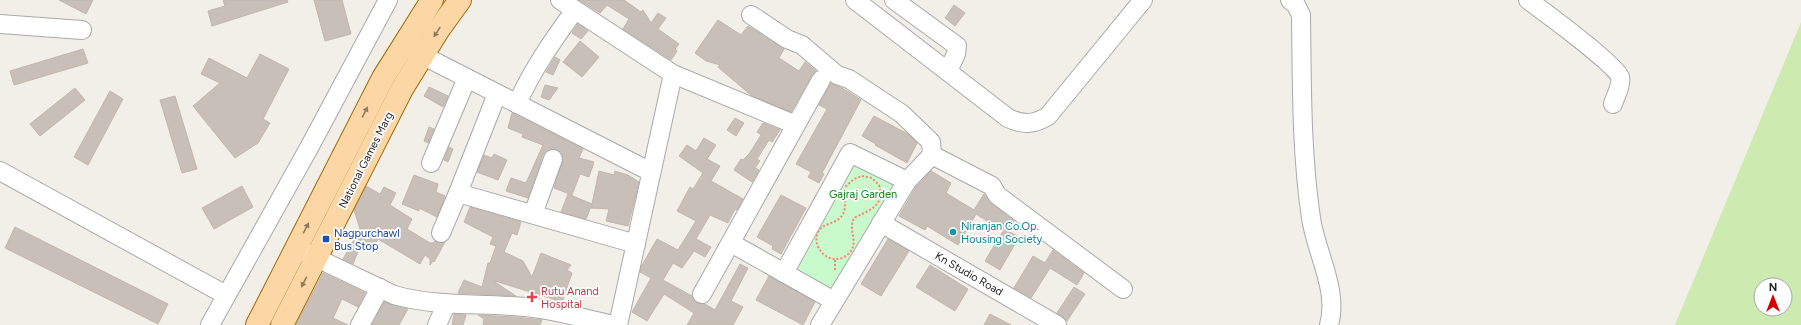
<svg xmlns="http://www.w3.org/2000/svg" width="1801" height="325" font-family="Figtree,sans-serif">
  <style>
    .grass { fill: #cdebb0; fill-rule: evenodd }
    .park { fill: #c8facc }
    .building { fill: #c7bfb8; stroke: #c4b6ab }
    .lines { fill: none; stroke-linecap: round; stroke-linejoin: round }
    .minor-casing { stroke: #a9a9a9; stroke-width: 20 }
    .major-casing { stroke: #a06b00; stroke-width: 24 }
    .path { stroke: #fa8072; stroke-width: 2; stroke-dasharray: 2 2; stroke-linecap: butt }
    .minor { stroke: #fff; stroke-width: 18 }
    .major { stroke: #fcd6a4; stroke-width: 22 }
    .oneway { fill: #8f7c63 }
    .culture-dot { fill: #0f9aa8; stroke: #fff; stroke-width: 1.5 }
    .transit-dot { fill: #1a4fb4; stroke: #fff; stroke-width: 1.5 }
    .health-dot { fill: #e0444e; stroke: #fff; stroke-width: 1.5 }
    .labels { text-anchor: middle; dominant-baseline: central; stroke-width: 3.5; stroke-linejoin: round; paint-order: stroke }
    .street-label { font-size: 11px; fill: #222; stroke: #fff }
    .park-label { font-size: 11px; fill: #0c8416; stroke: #fff }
    .culture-label { font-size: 11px; fill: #0d838f; stroke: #fff; text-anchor: start }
    .transit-label { font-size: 11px; fill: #164399; stroke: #fff; text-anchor: start }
    .health-label { font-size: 11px; fill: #be3a42; stroke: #fff; text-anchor: start }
  </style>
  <rect width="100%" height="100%" fill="#f2efe9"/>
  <!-- grass -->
  <path class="grass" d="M1801 22V325H1675ZM1761 285H1785V309H1761Z"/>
  <!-- park -->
  <polygon class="park" points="850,153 907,181 834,301 784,273"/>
  <!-- building -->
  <g class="building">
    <polygon points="59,0 93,0 86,14"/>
    <polygon points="223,0 287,0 288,2 212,26 208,11 225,6"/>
    <polygon points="314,0 342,0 351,34 325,41"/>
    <polygon points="579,0 624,0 641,12 643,10 651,23 658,13 666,18 658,29 679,44 675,49 677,51 671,60 623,29 629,19 607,5 600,13"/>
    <polygon points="954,5 965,13 955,26 945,18"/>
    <polygon points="718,20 741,35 748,26 784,49 779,58 799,71 805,62 816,71 812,75 791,112 752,96 718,67 720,65 706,61 695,53"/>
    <polygon points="578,24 588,31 581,39 572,33"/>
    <polygon points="580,41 599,57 582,77 563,62"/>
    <polygon points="83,49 88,63 14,85 10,71"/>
    <polygon points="260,54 289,69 263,119 270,123 258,143 235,158 193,106 220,83 201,74 209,58 247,78"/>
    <polygon points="555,57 560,60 553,75 546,72"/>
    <polygon points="831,83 844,89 861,100 822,173 824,174 819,183 808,177 811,172 796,164 827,109 819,105"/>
    <polygon points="545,85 558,88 549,100 541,97"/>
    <polygon points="429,87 448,96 443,107 424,96"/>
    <polygon points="75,88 85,100 40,136 30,124"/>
    <polygon points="110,91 123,99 88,165 74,157"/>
    <polygon points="175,96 197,169 182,173 160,100"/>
    <polygon points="512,113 583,149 579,158 594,162 589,177 580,174 572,195 554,188 563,158 561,152 552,149 547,151 543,155 528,198 506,191 511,178 526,183 543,145 522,137 523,134 508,128"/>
    <polygon points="874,116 908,134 917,143 907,163 875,145 876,144 862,136"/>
    <polygon points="735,118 744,123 736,136 727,130"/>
    <polygon points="763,123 780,130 772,142 769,140 757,159 760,161 755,168 759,170 752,182 734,170 741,159 743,160 749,154 761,135 757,132"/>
    <polygon points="429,127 434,129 428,143 424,141"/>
    <polygon points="704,138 716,145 707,159 720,166 711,181 743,199 737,210 735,209 728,223 710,215 696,239 711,247 705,257 694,251 682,268 673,263 663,280 692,296 697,303 705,304 715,310 740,264 748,268 731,301 743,307 733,325 687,325 694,313 664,294 647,321 632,312 651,278 640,272 641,267 657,239 678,250 696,221 677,211 690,187 693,189 703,173 679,156 687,145 696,151"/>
    <polygon points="449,147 453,149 448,162 444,160"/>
    <polygon points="494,154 507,160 498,180 477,172 484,155 492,158"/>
    <polygon points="599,171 614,175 615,171 628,175 639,182 628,226 606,221 609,209 591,208 592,204 586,219 561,212 568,194 592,204"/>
    <polygon points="931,171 951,183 946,193 974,210 984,194 991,203 1014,221 1008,231 1019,237 1000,270 985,261 1003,231 976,214 958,245 927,226 925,230 899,216 916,187"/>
    <polygon points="414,175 438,184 436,192 445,196 437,217 419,208 419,211 402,204"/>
    <polygon points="242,186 253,207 214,229 202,208"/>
    <polygon points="366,186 380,194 384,187 396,193 390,205 412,219 407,229 430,243 433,243 435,241 442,243 445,242 434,262 433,261 430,265 430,259 425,255 420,264 378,239 372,248 362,242 353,264 343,259 360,229 354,210"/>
    <polygon points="781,195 806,208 781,254 772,249 773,246 757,237"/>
    <polygon points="470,207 521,222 517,235 512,233 504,252 523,261 532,277 541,253 571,265 567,270 572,273 562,302 495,281 495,282 516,296 458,293 464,280 482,287 488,263 490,263 496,246 490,244 493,237 464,222"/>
    <polygon points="15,227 168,304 158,324 5,248"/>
    <polygon points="888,239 909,251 881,296 861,284"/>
    <polygon points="1053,250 1084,273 1077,285 1050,268 1031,298 1014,288 1033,256 1045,263"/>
    <polygon points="930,265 968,289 955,311 916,287"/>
    <polygon points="323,273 365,293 358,307 342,299 333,318 348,325 296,325"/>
    <polygon points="769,276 815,302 803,325 756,300"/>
    <polygon points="1074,287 1085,294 1067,321 1057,313"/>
    <polygon points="384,302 408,309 399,325 372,325"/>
    <polygon points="454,314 466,315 463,325 452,325"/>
    <polygon points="990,314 1011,325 984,325"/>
    <polygon points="478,315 515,317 542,320 540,325 483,325 484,319"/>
  </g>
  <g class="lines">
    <!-- minor casing -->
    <g class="minor-casing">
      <g id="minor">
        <polyline points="560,0 673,74 618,325"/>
        <path d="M855 0 1008 118C1023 125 1033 125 1048 116L1143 0"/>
        <polyline points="894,0 957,46 956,54 948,71"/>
        <path d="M1290 0 1296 5 1301 15C1302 83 1301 151 1311 218 1316 253 1339 290 1329 325"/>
        <path d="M1528 0C1543 11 1617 65 1620 77 1622 85 1615 97 1613 104"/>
        <polyline points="751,15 787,39 802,45 837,75 849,79 902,114 931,142 932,155"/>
        <polyline points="0,24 82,30"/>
        <polyline points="412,50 651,172"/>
        <polyline points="673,74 796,125"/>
        <polyline points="497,94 458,193 636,244"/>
        <path d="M517 104C532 70 553 40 575 10"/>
        <polyline points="932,155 992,186 997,195 1123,289"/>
        <polyline points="431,163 467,78"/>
        <polyline points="0,171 226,295"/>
        <polyline points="533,214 553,159"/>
        <polyline points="881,223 1057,325"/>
        <polyline points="441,233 458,193"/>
        <polyline points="731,243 834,301"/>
        <path d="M304 252 394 295C440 308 487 302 533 308 561 311 587 320 614 325"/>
        <polyline points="784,273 850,153 907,181"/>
        <polyline points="702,294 821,80"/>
        <polyline points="210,325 310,146 388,0"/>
        <polyline points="360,325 380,288"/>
        <polyline points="437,325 446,305"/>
        <polyline points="820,325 907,181 932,155"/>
      </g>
    </g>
    <!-- major casing -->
    <g class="major-casing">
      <g id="major">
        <polyline points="257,325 383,78 432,0"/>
        <polyline points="282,325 402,89 439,29 460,0"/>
      </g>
    </g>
    <!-- path -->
    <g class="path">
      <path d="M862 176 872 178 879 185C885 207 869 210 854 218 848 230 858 241 851 251 835 271 810 250 818 232 823 222 837 225 843 214 847 207 843 196 845 187L854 179Z"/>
      <polyline points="835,270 835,260"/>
    </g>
    <!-- minor -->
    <use href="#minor" class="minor"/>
    <!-- major -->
    <use href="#major" class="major"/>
  </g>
  <!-- one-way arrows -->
  <defs><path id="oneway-solid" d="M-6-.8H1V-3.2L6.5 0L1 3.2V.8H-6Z"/></defs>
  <g class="oneway">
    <use href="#oneway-solid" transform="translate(437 32) rotate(123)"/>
    <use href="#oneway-solid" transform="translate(365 112) rotate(-63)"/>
    <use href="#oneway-solid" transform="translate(306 228) rotate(-63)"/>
    <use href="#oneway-solid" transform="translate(304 282) rotate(117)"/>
  </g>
  <!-- markers -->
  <circle class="culture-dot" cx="953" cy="232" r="4"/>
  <rect class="transit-dot" x="322" y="235" width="8" height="8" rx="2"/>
  <path class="health-dot" d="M530 291h4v4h4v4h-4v4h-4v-4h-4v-4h4z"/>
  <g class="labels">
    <!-- street labels -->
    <g class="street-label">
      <text transform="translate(366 160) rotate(-63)">National Games Marg</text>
      <text transform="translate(969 274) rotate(30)">Kn Studio Road</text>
    </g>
    <!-- park labels -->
    <g class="park-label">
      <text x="863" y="194">Gajraj Garden</text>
    </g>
    <!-- culture labels -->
    <g class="culture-label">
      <text x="961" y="226">Niranjan Co.Op.<tspan x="961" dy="13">Housing Society</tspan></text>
    </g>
    <!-- transit labels -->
    <g class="transit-label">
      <text x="334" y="233">Nagpurchawl<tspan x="334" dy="13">Bus Stop</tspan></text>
    </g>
    <!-- health labels -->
    <g class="health-label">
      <text x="541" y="291">Rutu Anand<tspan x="541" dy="13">Hospital</tspan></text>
    </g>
  </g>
  <!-- north arrow -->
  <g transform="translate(1773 297)"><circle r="19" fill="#ffffff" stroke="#a7a7a7"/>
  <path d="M0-3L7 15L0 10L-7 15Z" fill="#d40000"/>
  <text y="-6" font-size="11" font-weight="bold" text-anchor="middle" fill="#222222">N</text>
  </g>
</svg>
